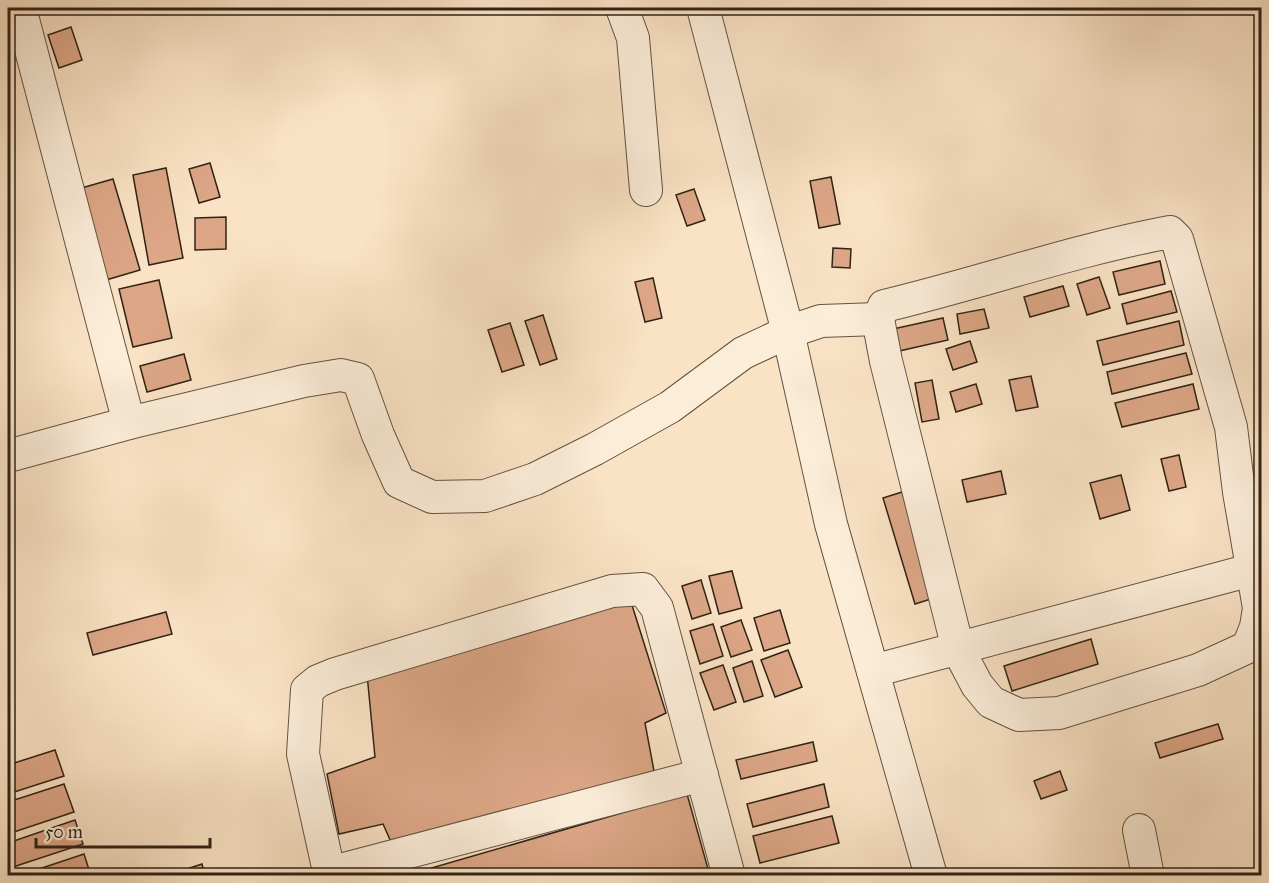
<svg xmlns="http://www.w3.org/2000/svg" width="1269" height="883" font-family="'IM FELL Great Primer',serif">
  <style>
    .building { fill: #dda787; stroke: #302316; stroke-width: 1.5 }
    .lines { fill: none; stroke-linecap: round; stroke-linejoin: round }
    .minor-casing { stroke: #625342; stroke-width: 34 }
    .minor { stroke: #fcedd9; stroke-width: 32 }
  </style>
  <rect width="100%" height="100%" fill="#fae3c5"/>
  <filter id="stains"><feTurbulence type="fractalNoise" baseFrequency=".00333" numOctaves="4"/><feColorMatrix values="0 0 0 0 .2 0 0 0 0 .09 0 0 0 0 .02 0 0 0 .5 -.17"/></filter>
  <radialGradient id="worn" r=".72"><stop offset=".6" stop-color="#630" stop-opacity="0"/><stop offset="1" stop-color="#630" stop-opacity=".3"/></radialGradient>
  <!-- building -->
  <g class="building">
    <polygon points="71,27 82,60 59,68 48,35"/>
    <polygon points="210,163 220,197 199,203 189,169"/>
    <polygon points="166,168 183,258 149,265 133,175"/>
    <polygon points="831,177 840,224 819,228 810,181"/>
    <polygon points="113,179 140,270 106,280 78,189"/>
    <polygon points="694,189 705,220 687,226 676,195"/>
    <polygon points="226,217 226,249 195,250 195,218"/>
    <polygon points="833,248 851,249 850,268 832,267"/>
    <polygon points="1160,261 1165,284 1119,295 1113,272"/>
    <polygon points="1099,277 1110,308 1087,315 1077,284"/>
    <polygon points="653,278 662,318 645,322 635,282"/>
    <polygon points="159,280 172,338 133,347 119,289"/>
    <polygon points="1063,286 1069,306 1030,317 1024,297"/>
    <polygon points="1171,291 1177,312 1127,324 1122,304"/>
    <polygon points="984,309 989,328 960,334 957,314"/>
    <polygon points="543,315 557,359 540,365 525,321"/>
    <polygon points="943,318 948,340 899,351 893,329"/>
    <polygon points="1179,321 1184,345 1103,365 1097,341"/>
    <polygon points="510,323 524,365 502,372 488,330"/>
    <polygon points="970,341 977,362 953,370 946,349"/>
    <polygon points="1186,353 1192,374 1112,394 1107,372"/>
    <polygon points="184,354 191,380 147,392 140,366"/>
    <polygon points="1031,376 1038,407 1016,411 1009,380"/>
    <polygon points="932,380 939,419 922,422 915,383"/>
    <polygon points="976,384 982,404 956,412 950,392"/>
    <polygon points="1193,384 1199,409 1122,427 1115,403"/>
    <polygon points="1179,455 1186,487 1169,491 1161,459"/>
    <polygon points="1001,471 1006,494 967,502 962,480"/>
    <polygon points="1121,475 1130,510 1100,519 1090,483"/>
    <polygon points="902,492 934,598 915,604 883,498"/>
    <polygon points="732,571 742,608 719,614 709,576"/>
    <polygon points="701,580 711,613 692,619 682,586"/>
    <polygon points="631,602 666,713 645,723 654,771 392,844 383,824 339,834 327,774 375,757 367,674"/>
    <polygon points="780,610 790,643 764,651 754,618"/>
    <polygon points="166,612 172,634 93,655 87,633"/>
    <polygon points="741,620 752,650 731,657 721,627"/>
    <polygon points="713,624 723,656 700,664 690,631"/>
    <polygon points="1091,639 1098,664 1012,691 1004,666"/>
    <polygon points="788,650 802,687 775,697 761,660"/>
    <polygon points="752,661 763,696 744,702 733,668"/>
    <polygon points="723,665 736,702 714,710 700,673"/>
    <polygon points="1218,724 1223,739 1160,758 1155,743"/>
    <polygon points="813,742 817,761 741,779 736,760"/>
    <polygon points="55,750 64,776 8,794 8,765"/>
    <polygon points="1060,771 1067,790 1041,799 1034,781"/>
    <polygon points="64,784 74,812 8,834 8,802"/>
    <polygon points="824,784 829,807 753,827 747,804"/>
    <polygon points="687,794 710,876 404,876"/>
    <polygon points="832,816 839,843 760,863 753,836"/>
    <polygon points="75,820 83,844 10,868 8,860 8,843"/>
    <polygon points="84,854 91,876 18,876"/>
    <polygon points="202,864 205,876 165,876"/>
  </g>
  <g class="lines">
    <!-- minor casing -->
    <g class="minor-casing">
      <g id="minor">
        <polyline points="20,8 129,423"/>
        <polyline points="622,8 633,38 646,190"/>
        <polyline points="703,8 788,332 831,524 931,876"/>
        <path d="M1170 232 1177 239 1231 427 1239 492 1259 608 1256 627 1248 647 1198 670 1059 713 1019 715 991 702 977 685 958 649 886 361 878 319 884 306C980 283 1074 250 1170 232Z"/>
        <polyline points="8,456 129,423 304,381 341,375 358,379 378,435 399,482 432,497 485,496 535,479 595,449 670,407 743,353 788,332 821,321 878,319"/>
        <polyline points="873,671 1251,570"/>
        <polyline points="1139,830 1148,876"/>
        <polyline points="329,873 702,775"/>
        <polyline points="330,876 303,754 307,690 318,681 335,674 612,591 643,589 657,608 729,876"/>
      </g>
    </g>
    <!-- minor -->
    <use href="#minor" class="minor"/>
  </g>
  <!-- margin -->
  <rect width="1269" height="883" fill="none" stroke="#fae3c5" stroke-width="30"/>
  <rect x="9" y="9" width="1251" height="865" fill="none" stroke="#302316" stroke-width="3"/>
  <rect x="15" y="15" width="1239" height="853" fill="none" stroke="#302316" stroke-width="1.5"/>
  <!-- scale -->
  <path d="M36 838v9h174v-9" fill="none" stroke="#302316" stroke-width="3"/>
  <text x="45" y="838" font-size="18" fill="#302316" stroke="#fcedd9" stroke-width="4.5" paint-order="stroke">50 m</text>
  <rect width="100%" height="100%" filter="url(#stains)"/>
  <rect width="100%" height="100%" fill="url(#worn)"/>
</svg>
